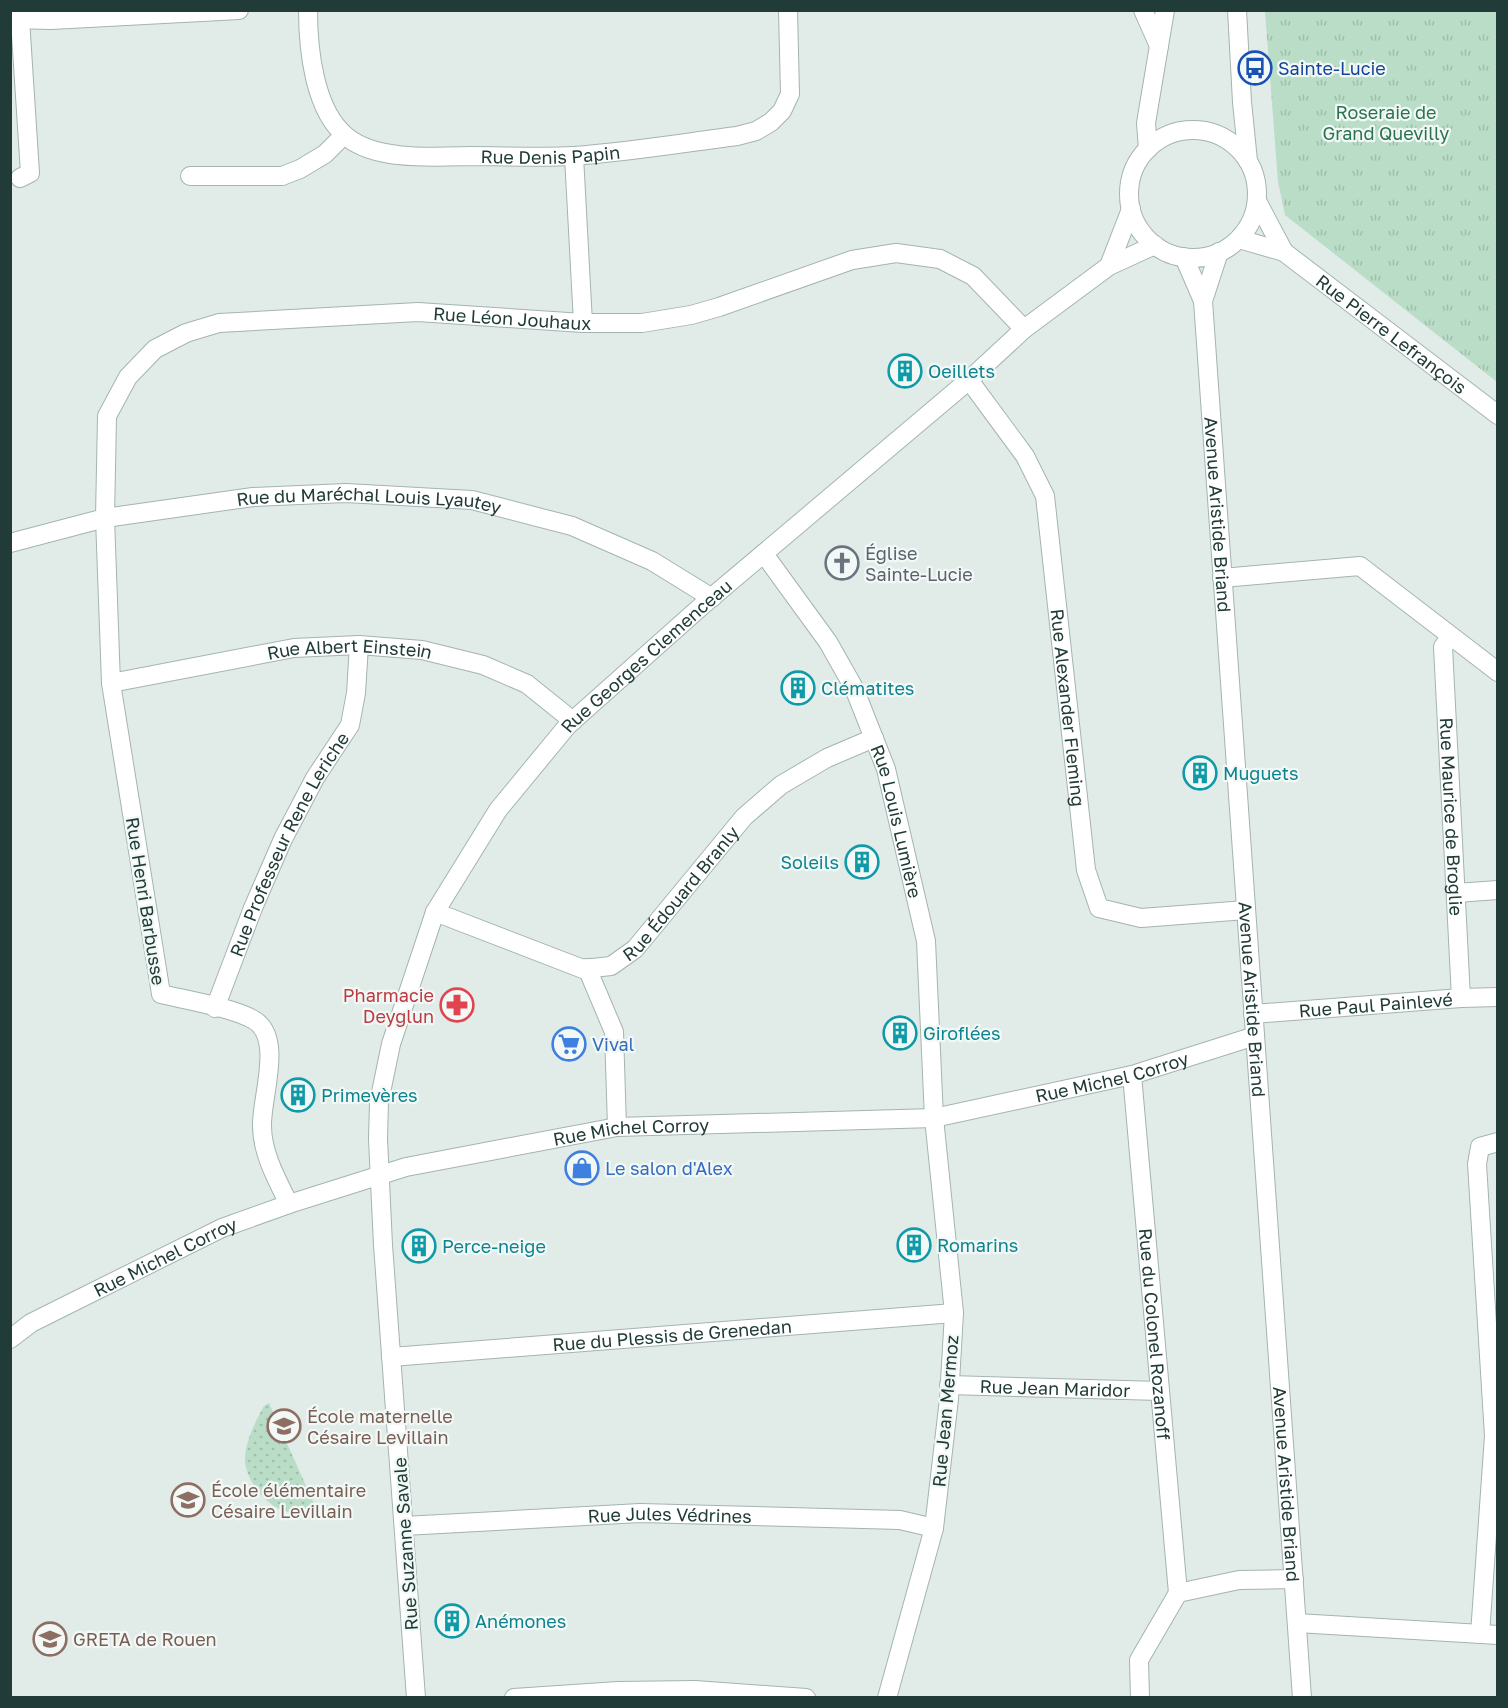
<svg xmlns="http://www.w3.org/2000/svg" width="1508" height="1708" font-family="'Golos Text',sans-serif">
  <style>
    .grass { fill: url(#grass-dots) }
    .park { fill: url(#park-tufts) }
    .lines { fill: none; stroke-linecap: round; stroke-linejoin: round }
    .minor-casing { stroke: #a4b4b0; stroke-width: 20 }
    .minor { stroke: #fff; stroke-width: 18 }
    .labels { text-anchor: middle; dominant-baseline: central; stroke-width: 4.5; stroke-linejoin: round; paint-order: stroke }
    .transit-label { font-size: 18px; fill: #164399; stroke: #f1f8f5; text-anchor: start }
    .park-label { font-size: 18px; fill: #2b7350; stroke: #f1f8f5 }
    .street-label { font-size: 18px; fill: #213c38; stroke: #f1f8f5 }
    .culture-label { font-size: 18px; fill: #0d838f; stroke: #f1f8f5; text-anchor: start }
    .worship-label { font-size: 18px; fill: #5b616d; stroke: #f1f8f5; text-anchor: start }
    .health-label { font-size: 18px; fill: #be3a42; stroke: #f1f8f5; text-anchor: end }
    .shop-label { font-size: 18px; fill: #366cbe; stroke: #f1f8f5; text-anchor: start }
    .education-label { font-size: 18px; fill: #785e54; stroke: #f1f8f5; text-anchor: start }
  </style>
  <defs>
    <pattern id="grass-dots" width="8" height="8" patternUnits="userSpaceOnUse" patternTransform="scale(1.5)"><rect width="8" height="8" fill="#b9ddc7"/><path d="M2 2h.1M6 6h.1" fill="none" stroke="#9fbfac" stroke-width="1.8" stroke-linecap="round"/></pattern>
    <pattern id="park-tufts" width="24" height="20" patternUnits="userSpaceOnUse" patternTransform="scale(1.5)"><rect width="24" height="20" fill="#b9ddc7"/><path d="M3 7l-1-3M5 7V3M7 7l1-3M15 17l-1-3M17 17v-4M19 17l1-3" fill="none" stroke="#9fbfac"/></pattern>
  </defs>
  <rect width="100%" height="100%" fill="#e1ece8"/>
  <!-- grass -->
  <path class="grass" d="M269 1403 315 1506C311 1508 307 1511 303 1512 276 1519 246 1485 245 1460 245 1442 255 1422 264 1406Z"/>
  <!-- park -->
  <polygon class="park" points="1265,11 1497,11 1497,382 1285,215 1278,182"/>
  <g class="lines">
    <!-- minor casing -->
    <g class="minor-casing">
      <g id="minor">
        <path id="s1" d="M308 10C308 49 314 111 347 137 376 161 434 157 470 156 505 156 540 158 574 156 628 152 683 143 737 136L756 131 771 122 782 111 790 94 788 10"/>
        <polyline points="1143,10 1159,46"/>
        <polyline points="1237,10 1242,102 1248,161"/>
        <polyline points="10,19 51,20 239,10"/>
        <polyline points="20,19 30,173 20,178"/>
        <circle cx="1193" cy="194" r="64"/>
        <polyline points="1148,149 1146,123 1165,10"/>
        <polyline points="574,156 583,323"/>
        <polyline points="190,176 282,176 300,169 325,154 344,135"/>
        <polyline points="1257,201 1284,252"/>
        <path id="s2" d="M1239 239 1284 252 1498 415"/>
        <path id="s3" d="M1184 257 1203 301 1302 1698"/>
        <polyline points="1109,266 1131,209"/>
        <polyline points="1203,301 1219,252"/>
        <path id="s4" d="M969 380 1025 456 1045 496 1086 870 1099 908 1141 918 1246 910"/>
        <path id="s5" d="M10 543 105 518 253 497 346 493 472 500 572 526 652 561 712 598"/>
        <path id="s6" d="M764 554 828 642 854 688 886 769 926 941 934 1118 954 1313 949 1399 934 1528 887 1698"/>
        <polyline points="1222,578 1360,566 1498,672"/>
        <path id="s7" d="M1450 637 1443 647 1461 998"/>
        <path id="s8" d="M111 683 294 648 359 645 422 650 483 665 527 684 573 721"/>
        <polyline points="1456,893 1498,890"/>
        <path id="s9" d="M435 912 583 969 611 966 635 949 744 817 781 785 827 758 874 738"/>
        <polyline points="587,968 614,1032 617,1127"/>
        <path id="s10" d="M215 1008 253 908 283 839 315 778 350 725 356 693 359 645"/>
        <path id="s11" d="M1253 1014 1461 998 1498 997"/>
        <path id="s12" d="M1132 1075 1178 1593"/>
        <path id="s13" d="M289 1204C277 1180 262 1153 262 1126 261 1098 284 1038 254 1020 234 1008 186 1000 161 994L111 683 105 518 107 416 128 377 155 349 186 333 219 323 418 312 583 323H642L691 315 719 307 852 260 896 253 940 259 973 276 1024 329"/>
        <path id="s14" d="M10 1339 31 1323 67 1305 222 1228 289 1204 406 1167 617 1127 934 1118 1132 1075 1255 1036"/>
        <path id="s15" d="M391 1357 954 1313"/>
        <path id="s16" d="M949 1385 1160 1391"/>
        <path id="s17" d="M404 1526 640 1513 900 1520 934 1528"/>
        <polyline points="1297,1623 1498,1635"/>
        <polyline points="1480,1634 1494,1436 1477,1164 1480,1147 1498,1142"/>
        <path id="s18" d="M416 1698 383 1245 378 1139 379 1102 391 1044 435 912 498 810 568 725 705 603 969 380 1024 329 1109 266 1155 245"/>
        <polyline points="514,1698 618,1691 695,1690 806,1698"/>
        <polyline points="1140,1698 1139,1660 1178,1593 1239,1580 1294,1579"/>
      </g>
    </g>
    <!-- minor -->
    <use href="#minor" class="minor"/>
  </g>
  <!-- icons -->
  <defs>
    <g id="bus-ring" transform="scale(1.725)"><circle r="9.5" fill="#f1f8f5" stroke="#1a4fb4" stroke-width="1.5"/><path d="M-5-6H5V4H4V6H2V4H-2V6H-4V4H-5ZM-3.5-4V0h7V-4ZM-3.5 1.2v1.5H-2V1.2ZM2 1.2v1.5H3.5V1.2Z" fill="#1a4fb4"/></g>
    <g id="building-ring" transform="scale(1.725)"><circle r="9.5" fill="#f1f8f5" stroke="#0f9aa8" stroke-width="1.5"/><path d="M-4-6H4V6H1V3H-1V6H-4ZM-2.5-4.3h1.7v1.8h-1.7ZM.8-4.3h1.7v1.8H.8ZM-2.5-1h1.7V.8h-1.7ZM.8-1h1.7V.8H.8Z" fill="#0f9aa8"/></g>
    <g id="church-ring" transform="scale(1.725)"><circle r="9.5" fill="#f1f8f5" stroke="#6b7280" stroke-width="1.5"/><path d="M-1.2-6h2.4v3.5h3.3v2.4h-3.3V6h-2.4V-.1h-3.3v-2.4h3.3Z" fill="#6b7280"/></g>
    <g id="pharmacy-ring" transform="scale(1.725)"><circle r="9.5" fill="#f1f8f5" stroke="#e0444e" stroke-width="1.5"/><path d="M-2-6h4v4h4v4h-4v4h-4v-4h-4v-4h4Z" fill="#e0444e"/></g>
    <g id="supermarket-ring" transform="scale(1.725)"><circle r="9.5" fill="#f1f8f5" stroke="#3f7fe0" stroke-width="1.5"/><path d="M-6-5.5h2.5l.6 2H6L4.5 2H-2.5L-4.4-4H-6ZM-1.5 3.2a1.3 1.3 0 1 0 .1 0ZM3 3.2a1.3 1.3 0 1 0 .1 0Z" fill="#3f7fe0"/></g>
    <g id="shop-ring" transform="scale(1.725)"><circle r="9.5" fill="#f1f8f5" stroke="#3f7fe0" stroke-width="1.5"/><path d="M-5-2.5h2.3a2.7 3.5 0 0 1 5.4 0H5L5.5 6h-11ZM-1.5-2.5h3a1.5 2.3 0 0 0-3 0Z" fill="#3f7fe0"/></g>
    <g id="school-ring" transform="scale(1.725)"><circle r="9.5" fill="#f1f8f5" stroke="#8d6e63" stroke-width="1.5"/><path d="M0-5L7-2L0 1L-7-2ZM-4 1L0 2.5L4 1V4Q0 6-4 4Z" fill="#8d6e63"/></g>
    <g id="university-ring" transform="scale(1.725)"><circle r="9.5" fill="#f1f8f5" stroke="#8d6e63" stroke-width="1.5"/><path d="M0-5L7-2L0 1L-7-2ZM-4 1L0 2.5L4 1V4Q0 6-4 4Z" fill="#8d6e63"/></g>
  </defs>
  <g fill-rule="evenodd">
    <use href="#bus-ring" x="1255" y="68"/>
    <use href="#building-ring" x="905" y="371"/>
    <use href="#church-ring" x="842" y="563"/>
    <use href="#building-ring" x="798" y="688"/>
    <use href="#building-ring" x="1200" y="773"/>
    <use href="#building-ring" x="862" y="862"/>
    <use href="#pharmacy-ring" x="457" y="1005"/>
    <use href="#building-ring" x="900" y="1033"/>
    <use href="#supermarket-ring" x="569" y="1044"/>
    <use href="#building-ring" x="298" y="1095"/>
    <use href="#shop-ring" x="582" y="1168"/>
    <use href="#building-ring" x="914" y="1245"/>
    <use href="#building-ring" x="419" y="1246"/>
    <use href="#school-ring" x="284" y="1426"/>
    <use href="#school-ring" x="188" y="1500"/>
    <use href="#building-ring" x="452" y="1621"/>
    <use href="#university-ring" x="50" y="1639"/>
  </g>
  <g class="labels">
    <!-- transit labels -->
    <g class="transit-label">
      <text x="1278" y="68">Sainte-Lucie</text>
    </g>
    <!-- park labels -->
    <g class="park-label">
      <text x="1386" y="112">Roseraie de<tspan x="1386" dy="21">Grand Quevilly</tspan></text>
    </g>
    <!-- street labels -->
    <g class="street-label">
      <text stroke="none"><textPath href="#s1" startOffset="344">Rue Denis Papin</textPath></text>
      <text stroke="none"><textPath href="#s13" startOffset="1320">Rue Léon Jouhaux</textPath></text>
      <text stroke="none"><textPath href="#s2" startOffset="182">Rue Pierre Lefrançois</textPath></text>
      <text stroke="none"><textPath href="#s5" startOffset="364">Rue du Maréchal Louis Lyautey</textPath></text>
      <text stroke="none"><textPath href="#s3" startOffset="262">Avenue Aristide Briand</textPath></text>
      <text stroke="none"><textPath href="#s8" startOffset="242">Rue Albert Einstein</textPath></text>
      <text stroke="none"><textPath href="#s18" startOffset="1130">Rue Georges Clemenceau</textPath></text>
      <text stroke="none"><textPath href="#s4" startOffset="352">Rue Alexander Fleming</textPath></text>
      <text stroke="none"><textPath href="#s7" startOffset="182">Rue Maurice de Broglie</textPath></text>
      <text stroke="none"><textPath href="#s6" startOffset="302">Rue Louis Lumière</textPath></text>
      <text stroke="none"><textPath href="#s10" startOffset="180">Rue Professeur Rene Leriche</textPath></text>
      <text stroke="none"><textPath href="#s9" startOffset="288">Rue Édouard Branly</textPath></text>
      <text transform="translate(146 901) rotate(81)">Rue Henri Barbusse</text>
      <text stroke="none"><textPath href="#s3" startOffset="748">Avenue Aristide Briand</textPath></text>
      <text stroke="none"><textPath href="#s11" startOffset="123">Rue Paul Painlevé</textPath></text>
      <text stroke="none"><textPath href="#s14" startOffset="1148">Rue Michel Corroy</textPath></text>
      <text stroke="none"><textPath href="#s14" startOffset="662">Rue Michel Corroy</textPath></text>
      <text stroke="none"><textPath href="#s14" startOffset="176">Rue Michel Corroy</textPath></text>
      <text stroke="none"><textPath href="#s12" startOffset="260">Rue du Colonel Rozanoff</textPath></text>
      <text stroke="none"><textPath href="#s15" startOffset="282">Rue du Plessis de Grenedan</textPath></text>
      <text stroke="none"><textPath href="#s16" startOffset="106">Rue Jean Maridor</textPath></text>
      <text transform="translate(945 1411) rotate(-85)">Rue Jean Mermoz</text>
      <text stroke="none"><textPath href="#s3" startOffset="1234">Avenue Aristide Briand</textPath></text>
      <text stroke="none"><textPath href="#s17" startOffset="266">Rue Jules Védrines</textPath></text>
      <text transform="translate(405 1544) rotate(-94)">Rue Suzanne Savale</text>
    </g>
    <!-- culture labels -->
    <g class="culture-label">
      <text x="928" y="371">Oeillets</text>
      <text x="821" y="688">Clématites</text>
      <text x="1223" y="773">Muguets</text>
      <text x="839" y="862" text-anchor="end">Soleils</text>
      <text x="923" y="1033">Giroflées</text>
      <text x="321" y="1095">Primevères</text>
      <text x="937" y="1245">Romarins</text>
      <text x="442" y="1246">Perce-neige</text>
      <text x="475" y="1621">Anémones</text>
    </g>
    <!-- worship labels -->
    <g class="worship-label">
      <text x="865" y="553">Église<tspan x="865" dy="21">Sainte-Lucie</tspan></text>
    </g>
    <!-- health labels -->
    <g class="health-label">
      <text x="434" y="995">Pharmacie<tspan x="434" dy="21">Deyglun</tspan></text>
    </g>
    <!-- shop labels -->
    <g class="shop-label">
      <text x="592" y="1044">Vival</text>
      <text x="605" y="1168">Le salon d'Alex</text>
    </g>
    <!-- education labels -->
    <g class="education-label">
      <text x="307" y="1416">École maternelle<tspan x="307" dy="21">Césaire Levillain</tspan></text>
      <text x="211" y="1490">École élémentaire<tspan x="211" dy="21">Césaire Levillain</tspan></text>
      <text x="73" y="1639">GRETA de Rouen</text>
    </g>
  </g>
  <!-- border -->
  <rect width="1508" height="1708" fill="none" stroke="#213c38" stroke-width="24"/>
</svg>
